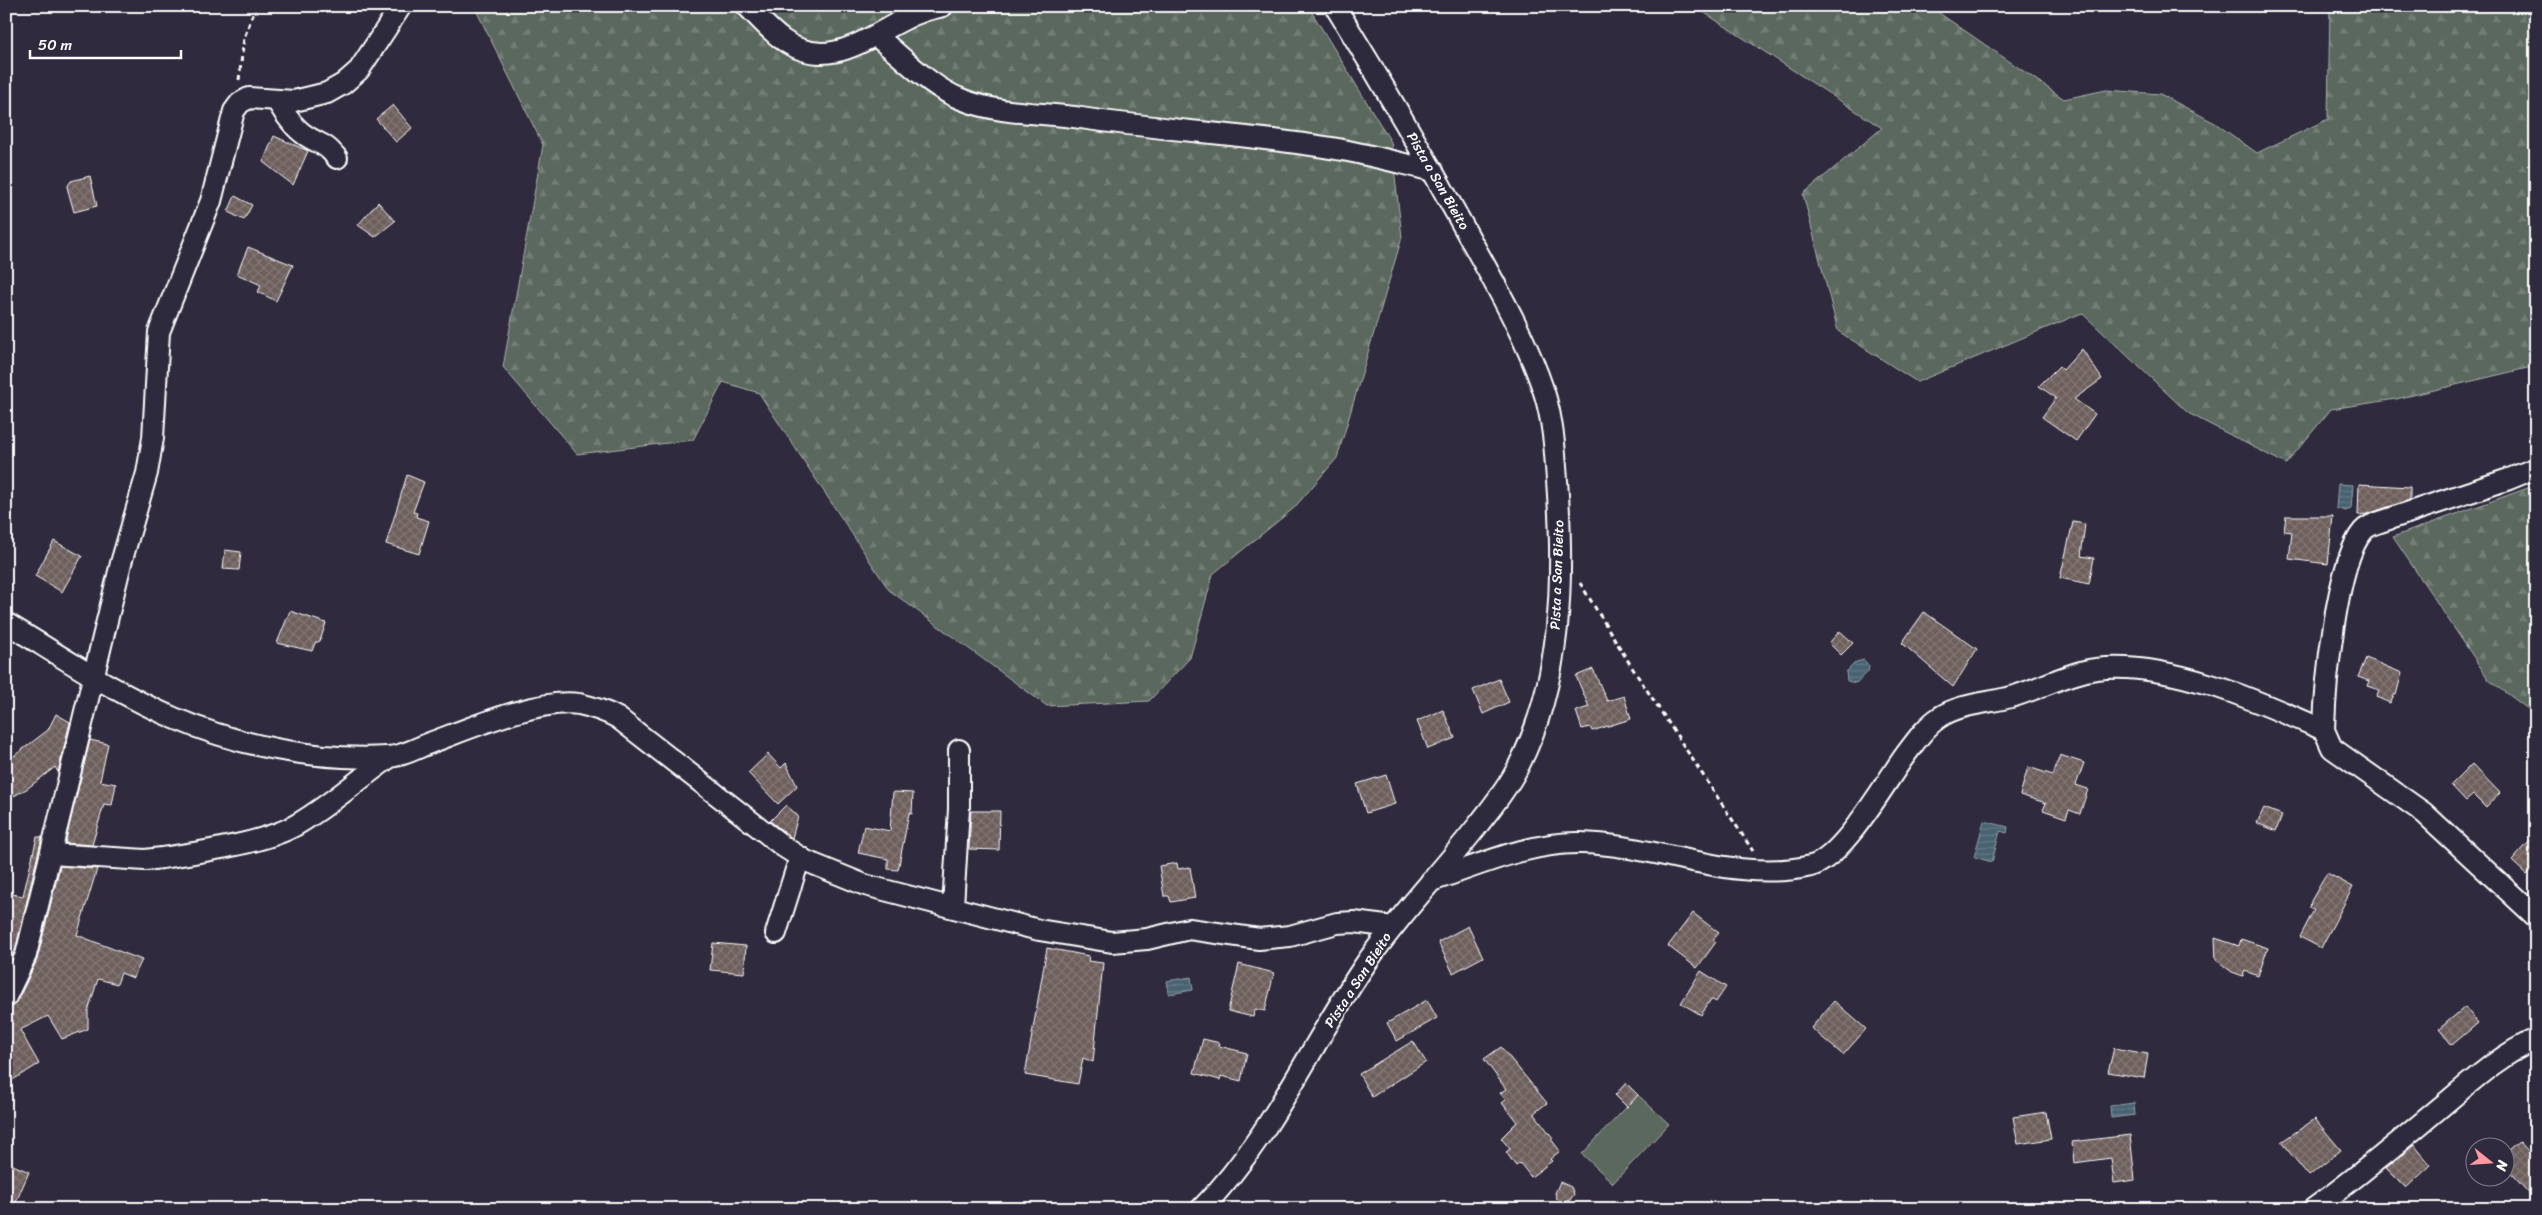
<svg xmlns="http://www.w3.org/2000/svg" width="2542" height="1215" font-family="Sriracha,sans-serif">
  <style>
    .forest { fill: url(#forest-firs); stroke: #acb3ae }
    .pitch { fill: #5a675d; stroke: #acb3ae }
    .water { fill: url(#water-rules); stroke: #92a1aa }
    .building { fill: url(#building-cross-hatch); stroke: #fff }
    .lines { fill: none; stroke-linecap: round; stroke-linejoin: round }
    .street-casing { stroke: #fff; stroke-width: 24 }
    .path { stroke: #fff; stroke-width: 3; stroke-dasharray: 5 4; stroke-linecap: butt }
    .street { stroke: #2f2a3d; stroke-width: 20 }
    .labels { text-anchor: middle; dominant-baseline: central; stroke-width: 4; stroke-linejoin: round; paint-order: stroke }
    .street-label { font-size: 14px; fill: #fff; stroke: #2f2a3d }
  </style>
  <defs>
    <pattern id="forest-firs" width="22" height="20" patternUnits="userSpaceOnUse" patternTransform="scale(1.25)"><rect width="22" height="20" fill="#5a675d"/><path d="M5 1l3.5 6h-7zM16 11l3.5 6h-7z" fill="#737e75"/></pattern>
    <pattern id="water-rules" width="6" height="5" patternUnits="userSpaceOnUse" patternTransform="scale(1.25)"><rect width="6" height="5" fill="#496271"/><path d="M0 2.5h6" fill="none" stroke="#647a86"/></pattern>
    <pattern id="building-cross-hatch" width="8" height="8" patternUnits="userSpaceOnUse" patternTransform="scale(1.25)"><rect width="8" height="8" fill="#6d5e5b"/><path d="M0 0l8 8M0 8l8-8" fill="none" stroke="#837674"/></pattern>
  </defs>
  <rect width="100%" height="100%" fill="#2f2a3d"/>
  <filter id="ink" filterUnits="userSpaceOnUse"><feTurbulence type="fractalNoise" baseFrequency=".02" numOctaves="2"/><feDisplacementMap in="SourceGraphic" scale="10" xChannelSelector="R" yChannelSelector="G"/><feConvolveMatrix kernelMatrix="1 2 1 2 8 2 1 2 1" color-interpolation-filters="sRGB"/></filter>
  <g filter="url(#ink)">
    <!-- forest -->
    <g class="forest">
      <polygon points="474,6 1308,6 1391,142 1402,237 1337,458 1294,508 1213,574 1190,658 1149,701 1047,706 889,590 759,393 723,382 693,440 577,454 503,367 543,145"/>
      <polygon points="1694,6 1929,6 2064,99 2106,90 2160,94 2215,123 2257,153 2328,119 2330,6 2536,6 2536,366 2396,399 2331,409 2286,464 2188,413 2082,313 1917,382 1838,331 1803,194 1882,128"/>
      <polygon points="2536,485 2536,715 2489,680 2393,537"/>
    </g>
    <!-- pitch -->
    <polygon class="pitch" points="1638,1095 1669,1124 1613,1183 1582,1154"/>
    <!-- water -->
    <g class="water">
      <polygon points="2338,484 2353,485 2351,509 2345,511 2336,508"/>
      <polygon points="1864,660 1869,666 1868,672 1856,683 1847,681 1846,672 1856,662"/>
      <polygon points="1984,821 2008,827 2007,833 2000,831 1992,862 1974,857"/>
      <polygon points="1191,977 1193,990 1169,994 1167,981"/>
      <polygon points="2134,1103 2135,1115 2111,1118 2110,1106"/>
    </g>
    <!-- building -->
    <g class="building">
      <polygon points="393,105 412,128 396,142 376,119"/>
      <polygon points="274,136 308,151 293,185 263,162"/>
      <polygon points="90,176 97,206 74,212 67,187 71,181"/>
      <polygon points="235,196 252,205 244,220 228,212"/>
      <polygon points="378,202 395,221 375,237 358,225"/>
      <polygon points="248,247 293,265 276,301 258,292 261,285 237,274"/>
      <polygon points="2082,349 2102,379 2074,399 2095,414 2076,441 2042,417 2056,398 2039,386 2059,366 2063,370"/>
      <polygon points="407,475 424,482 413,512 417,513 416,517 429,521 419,554 386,544"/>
      <polygon points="2359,484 2410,487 2410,500 2367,514 2358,515"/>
      <polygon points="2286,516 2333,516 2328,564 2289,559 2292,532 2284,531"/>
      <polygon points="2073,522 2085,524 2081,556 2094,558 2089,584 2060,578"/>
      <polygon points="54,541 82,556 62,592 35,576"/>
      <polygon points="225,550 241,552 239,570 223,569"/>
      <polygon points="290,611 326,623 320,641 315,643 312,651 277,643"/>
      <polygon points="1924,612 1977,649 1953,687 1902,643"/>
      <polygon points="1840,631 1853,643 1841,655 1829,643"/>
      <polygon points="2366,658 2402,673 2396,695 2394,695 2390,703 2376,697 2379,690 2367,686 2369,681 2358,677"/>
      <polygon points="1593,669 1607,701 1624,696 1631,719 1592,731 1590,727 1582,729 1576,711 1589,707 1576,676"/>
      <polygon points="1499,679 1509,702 1483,714 1473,690"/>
      <polygon points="1443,710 1455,738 1428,749 1417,721"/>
      <polygon points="56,714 70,722 58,772 55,767 28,788 14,796 6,786 6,762 48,730"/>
      <polygon points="90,740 108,744 100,781 116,784 112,805 104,804 92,845 65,843"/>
      <polygon points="768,754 781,768 786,763 797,786 778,804 748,773"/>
      <polygon points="2060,755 2084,763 2076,785 2088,789 2080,814 2069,810 2066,818 2043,810 2046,803 2020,795 2028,767 2053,775"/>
      <polygon points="2472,764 2500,793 2486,808 2473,795 2466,801 2451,785"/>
      <polygon points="1386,775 1395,804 1366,813 1357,784"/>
      <polygon points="893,792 913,793 912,814 909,813 898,870 888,869 888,859 858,853 864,826 890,831"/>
      <polygon points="786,805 798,816 792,838 770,821"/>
      <polygon points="2264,808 2282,815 2276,831 2257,823"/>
      <polygon points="971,811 1000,811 999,850 969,849"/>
      <polygon points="2536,834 2536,865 2527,875 2512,861"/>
      <polygon points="37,837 42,837 15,951 6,969 6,893 23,896"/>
      <polygon points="1177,863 1178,869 1190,867 1195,898 1171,902 1169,896 1164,896 1159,866"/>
      <polygon points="60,866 97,869 77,935 142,960 133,978 121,973 117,984 98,979 88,1011 88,1029 62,1039 48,1016 20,1030 39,1064 6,1084 6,1009 17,1002 37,960"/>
      <polygon points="2327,873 2353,887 2321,948 2300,937 2314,910 2310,908 2311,901"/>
      <polygon points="1693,913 1719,933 1713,940 1716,942 1697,968 1668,946"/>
      <polygon points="1468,926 1483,957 1453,973 1438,942"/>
      <polygon points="2215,938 2239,946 2241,939 2268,948 2258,976 2245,971 2243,976 2232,972 2216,960"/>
      <polygon points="713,943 746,946 744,973 710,970"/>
      <polygon points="1047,948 1089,956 1088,961 1103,963 1093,1062 1083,1058 1078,1084 1025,1075"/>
      <polygon points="1239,964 1274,973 1265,1011 1255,1009 1253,1017 1228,1011"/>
      <polygon points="1701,971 1726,987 1716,1002 1711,999 1701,1015 1681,1003"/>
      <polygon points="1427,1000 1437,1018 1397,1041 1387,1023"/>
      <polygon points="1834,1001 1866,1029 1843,1055 1811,1028"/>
      <polygon points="2465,1007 2478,1023 2452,1045 2439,1029"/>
      <polygon points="1203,1039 1220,1043 1219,1046 1247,1053 1241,1081 1221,1076 1220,1080 1194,1073"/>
      <polygon points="1413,1041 1426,1062 1372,1097 1359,1074"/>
      <polygon points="1501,1047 1547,1103 1534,1113 1553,1138 1551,1139 1560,1151 1550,1159 1552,1161 1531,1177 1520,1163 1516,1166 1506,1152 1510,1149 1501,1138 1517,1122 1502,1103 1506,1100 1500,1093 1506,1089 1484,1059"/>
      <polygon points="2114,1048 2148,1054 2144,1078 2108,1072"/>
      <polygon points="1626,1083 1638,1095 1627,1107 1615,1095"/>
      <polygon points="2046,1112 2051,1139 2018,1144 2013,1117"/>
      <polygon points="2315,1119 2341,1150 2309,1176 2281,1142"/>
      <polygon points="2130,1135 2135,1180 2114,1183 2111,1158 2074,1163 2072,1142"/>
      <polygon points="2520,1142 2536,1160 2536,1201 2504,1166 2504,1155"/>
      <polygon points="2414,1145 2431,1165 2406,1188 2386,1168"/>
      <polygon points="6,1162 29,1172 13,1209 6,1209"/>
      <polygon points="1560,1182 1571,1187 1574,1194 1570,1200 1564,1202 1557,1199 1555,1193"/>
    </g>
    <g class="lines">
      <!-- street casing -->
      <g class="street-casing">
        <g id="street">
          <path d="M747 6C759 18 770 31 783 40 834 76 876 28 921 12 928 9 936 8 943 6"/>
          <path d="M876 36C903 57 930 87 961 99 1000 115 1041 112 1081 118 1170 131 1260 135 1348 151 1377 157 1405 164 1433 171"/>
          <path d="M277 101C284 113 293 127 305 135 321 146 323 141 337 158"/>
          <path d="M6 623C61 656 115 693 174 718 239 746 317 761 387 757 401 757 417 748 430 743 468 729 539 698 579 704 593 707 605 711 618 718L784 847 806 861 865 885 1039 930 1112 942 1147 939 1189 929 1259 939 1290 936 1337 923 1354 922 1393 927"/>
          <path d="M2324 730C2325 687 2336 562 2363 531 2367 526 2374 524 2380 522L2509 479 2536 468"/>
          <path d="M51 854 145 860 162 858C200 852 265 843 296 825 329 806 359 779 390 757"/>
          <path d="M1431 881C1478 866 1529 842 1580 843 1656 844 1734 884 1811 866 1843 858 1886 781 1906 754 1916 741 1926 726 1940 717 1959 704 1989 703 2011 697 2039 689 2067 673 2096 669 2168 660 2260 702 2324 730L2332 748 2424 813 2536 917"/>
          <polyline points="953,906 959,809 959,750"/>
          <polyline points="776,933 800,857"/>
          <polyline points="6,997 26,955 121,563 147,473 153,438 159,332 211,201 234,111 240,103 249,98 294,101 327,93 343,84 359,70 401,6"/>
          <path d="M1201 1209C1273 1137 1312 1040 1369 959 1402 912 1443 870 1478 825 1492 807 1507 789 1517 769 1563 682 1564 576 1557 480 1555 451 1553 420 1544 392 1527 340 1499 291 1473 244 1429 163 1383 84 1335 6"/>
          <path d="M2313 1209C2358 1177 2400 1141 2442 1106 2472 1081 2500 1055 2536 1039"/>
        </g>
      </g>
      <!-- path -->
      <g class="path">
        <polyline points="239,80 244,38 256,6"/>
        <polyline points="1580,583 1633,669 1753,851"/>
      </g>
      <!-- street -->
      <use href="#street" class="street"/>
    </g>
  </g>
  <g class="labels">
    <!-- street labels -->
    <g class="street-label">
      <text transform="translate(1438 181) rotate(60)">Pista a San Bieito</text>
      <text transform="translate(1557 575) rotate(-88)">Pista a San Bieito</text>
      <text transform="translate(1358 980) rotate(-57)">Pista a San Bieito</text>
    </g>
  </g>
  <!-- margin -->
  <rect width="2542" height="1215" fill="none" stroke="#2f2a3d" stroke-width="25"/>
  <rect x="12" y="12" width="2517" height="1190" fill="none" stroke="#fff" stroke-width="2" filter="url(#ink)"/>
  <!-- north arrow -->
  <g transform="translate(2490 1162) rotate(107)"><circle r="24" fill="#2f2a3d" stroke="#827f8b"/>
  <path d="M0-4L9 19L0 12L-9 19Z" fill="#ff9aa2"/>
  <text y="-8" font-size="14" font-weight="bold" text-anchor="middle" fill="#ffffff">N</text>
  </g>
  <!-- scale -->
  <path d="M30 50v8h151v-8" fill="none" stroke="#ffffff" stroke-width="2.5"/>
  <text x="38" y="50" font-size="15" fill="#ffffff" stroke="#2f2a3d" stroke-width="4" paint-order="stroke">50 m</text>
</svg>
